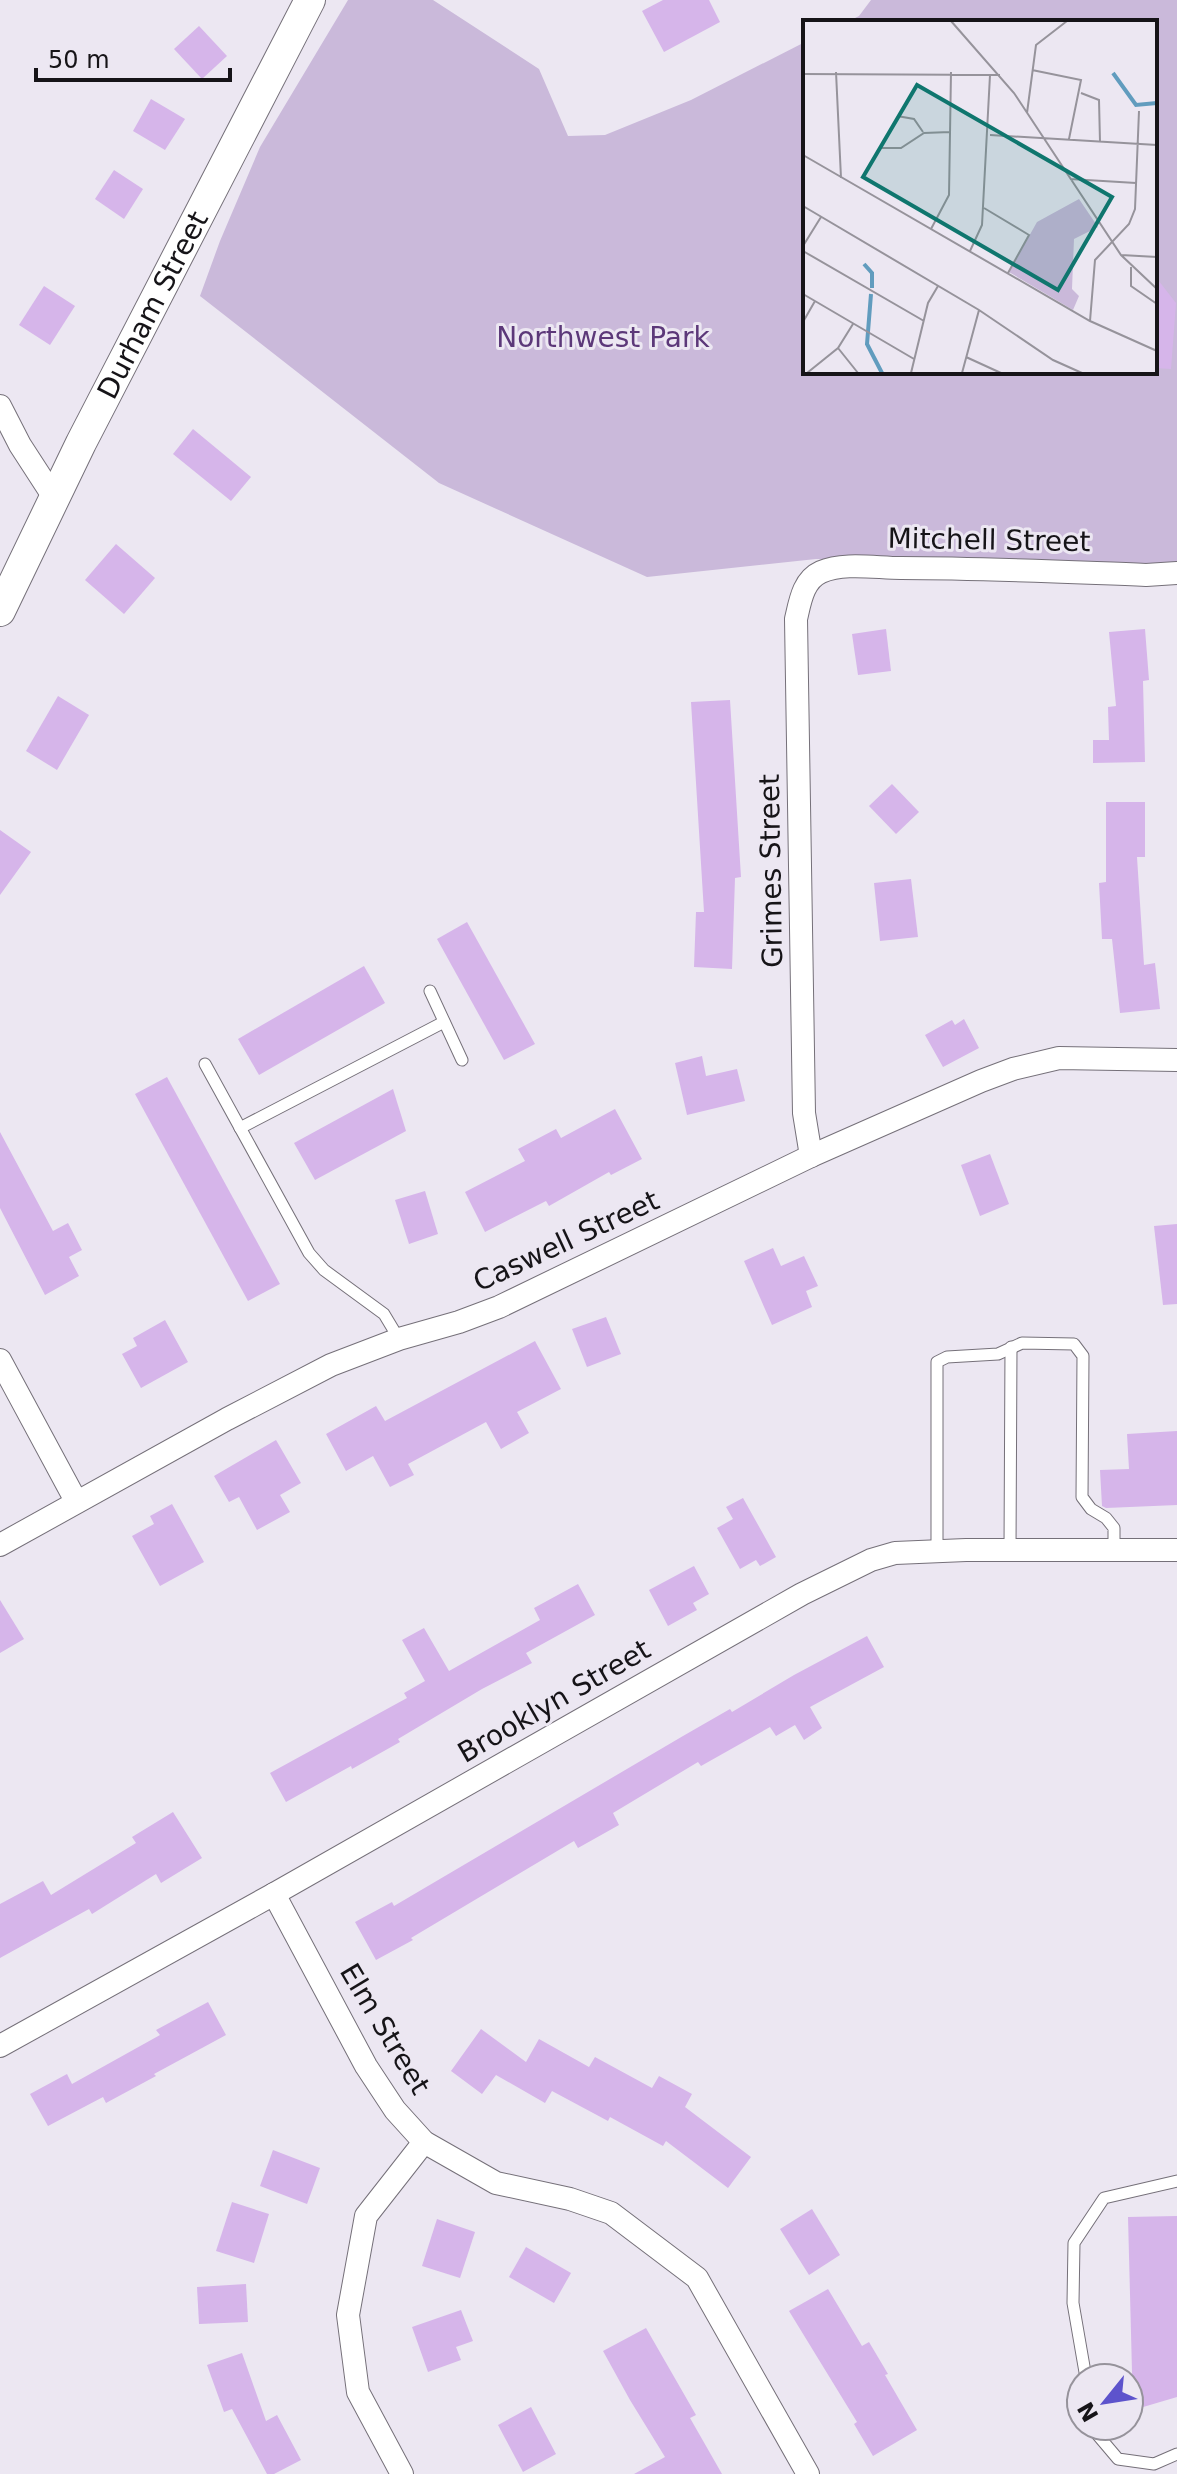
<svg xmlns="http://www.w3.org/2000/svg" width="1177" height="2474" font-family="'DejaVu Sans',sans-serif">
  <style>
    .green { fill: #cab9da }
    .building { fill: #d6b5ea }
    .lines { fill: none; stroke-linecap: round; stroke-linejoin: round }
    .lane-casing { stroke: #757079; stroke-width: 13 }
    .street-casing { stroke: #757079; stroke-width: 24 }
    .secondary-casing { stroke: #757079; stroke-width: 32 }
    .lane { stroke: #fff; stroke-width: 11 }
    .street { stroke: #fff; stroke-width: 22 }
    .secondary { stroke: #fff; stroke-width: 30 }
    .labels { text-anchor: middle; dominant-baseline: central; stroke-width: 6; stroke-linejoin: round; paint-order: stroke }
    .street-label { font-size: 28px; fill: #161418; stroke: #ece7f2 }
    .park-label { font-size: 28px; fill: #5c3879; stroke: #ece7f2 }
    .inset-river { fill: none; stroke: #619cbe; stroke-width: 4 }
    .inset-road { fill: none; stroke: #96939b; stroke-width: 2 }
    .view { fill: #0f766e; fill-opacity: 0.15; stroke: #0f766e; stroke-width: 4 }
    .inset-edge { fill: none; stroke: #161418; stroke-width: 4 }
  </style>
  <rect width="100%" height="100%" fill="#ece7f2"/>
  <!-- green -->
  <polygon class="green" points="348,0 433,0 539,69 568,136 605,135 691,100 805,42 805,372 1155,372 1155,22 847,22 859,16 871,0 1177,0 1177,566 816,559 647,577 439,483 200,296 220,241 260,147"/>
  <!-- building -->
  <g class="building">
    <polygon points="663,0 709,0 720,22 664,52 642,11"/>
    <polygon points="199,26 227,56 202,79 174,49"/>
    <polygon points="151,99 185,119 165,150 133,131"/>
    <polygon points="114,170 143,189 124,219 95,199"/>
    <polygon points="1155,276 1176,303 1171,369 1155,368"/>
    <polygon points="44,286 75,306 50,345 19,325"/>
    <polygon points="193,429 251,477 231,501 173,454"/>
    <polygon points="116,544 155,578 124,614 85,580"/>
    <polygon points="886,629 891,671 858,675 852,634"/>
    <polygon points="1145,629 1149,680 1143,681 1145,762 1093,763 1093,740 1109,740 1108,707 1116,706 1109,632"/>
    <polygon points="58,696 89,715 57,770 26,751"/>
    <polygon points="730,700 741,877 735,878 732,969 694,967 696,912 704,912 691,702"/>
    <polygon points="892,784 919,812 896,834 869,806"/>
    <polygon points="1106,802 1145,802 1145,857 1137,857 1144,965 1155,963 1160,1009 1120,1013 1112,939 1102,939 1099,883 1106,882"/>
    <polygon points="0,830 31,852 0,895"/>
    <polygon points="911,879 918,937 880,941 874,883"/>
    <polygon points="467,922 535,1044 504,1060 437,939"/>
    <polygon points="364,966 385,1003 259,1075 238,1039"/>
    <polygon points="964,1019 979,1048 943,1067 925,1035 952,1020 955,1025"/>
    <polygon points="702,1056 706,1076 737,1069 745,1101 687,1115 675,1063"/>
    <polygon points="167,1077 280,1284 248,1301 135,1094"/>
    <polygon points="393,1089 406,1131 315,1180 294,1143"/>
    <polygon points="615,1109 642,1159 611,1175 609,1172 549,1206 546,1201 485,1232 465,1192 525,1161 518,1149 556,1129 561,1138"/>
    <polygon points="0,1132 53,1231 68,1223 82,1250 69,1257 79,1276 45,1295 0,1208"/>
    <polygon points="990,1154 1009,1204 980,1216 961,1165"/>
    <polygon points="425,1191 438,1234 409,1244 395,1200"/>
    <polygon points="1177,1224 1177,1304 1163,1305 1154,1226"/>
    <polygon points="773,1248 781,1266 804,1256 818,1286 806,1291 812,1307 772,1325 744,1261"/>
    <polygon points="606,1317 621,1354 587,1367 572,1329"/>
    <polygon points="165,1320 188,1362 141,1388 122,1354 137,1346 133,1338"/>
    <polygon points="535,1341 561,1389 517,1412 529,1433 501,1449 486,1422 408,1464 414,1475 390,1487 373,1456 346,1471 326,1434 376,1406 385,1421"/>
    <polygon points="1177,1431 1177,1505 1106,1508 1102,1506 1100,1470 1129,1469 1127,1434"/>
    <polygon points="276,1440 301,1483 280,1495 290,1512 257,1530 239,1497 229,1502 214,1476"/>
    <polygon points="743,1498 776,1557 760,1566 756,1560 740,1569 717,1528 733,1519 726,1507"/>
    <polygon points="172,1504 204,1562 160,1586 132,1536 154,1524 150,1516"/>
    <polygon points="694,1566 709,1594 693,1603 697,1610 668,1626 649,1590"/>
    <polygon points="578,1584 595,1615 526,1653 532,1663 482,1689 398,1739 400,1742 352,1769 351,1766 286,1802 270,1773 407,1698 404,1693 425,1681 402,1640 424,1628 449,1671 540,1620 534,1608"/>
    <polygon points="0,1600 24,1639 0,1653"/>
    <polygon points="867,1636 884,1667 810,1707 822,1728 804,1740 795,1725 776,1736 770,1727 701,1766 698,1762 613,1813 619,1825 578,1848 574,1841 411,1938 413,1940 376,1960 355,1922 392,1902 394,1906 683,1736 730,1709 732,1712 794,1675"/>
    <polygon points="173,1812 202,1858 161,1883 156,1874 92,1914 89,1909 0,1958 0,1904 43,1881 51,1895 136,1843 132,1837"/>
    <polygon points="208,2002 226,2035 154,2074 156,2076 106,2103 103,2097 48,2126 30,2094 67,2074 72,2084 160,2035 156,2030"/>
    <polygon points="481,2029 526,2062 539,2039 589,2067 595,2057 652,2088 659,2076 692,2094 685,2107 751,2157 728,2188 666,2141 663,2146 610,2117 608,2121 552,2091 545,2103 496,2075 482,2094 451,2071"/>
    <polygon points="273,2150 320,2168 307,2204 260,2186"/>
    <polygon points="232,2202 269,2214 254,2263 216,2251"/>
    <polygon points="812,2209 840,2255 809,2275 780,2229"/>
    <polygon points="1177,2216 1177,2397 1133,2410 1128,2217"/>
    <polygon points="437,2219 475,2232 460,2278 422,2266"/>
    <polygon points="526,2247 571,2273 554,2303 509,2277"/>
    <polygon points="246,2284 248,2322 199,2324 197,2287"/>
    <polygon points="828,2289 862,2346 869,2342 888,2374 885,2375 917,2430 873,2456 854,2424 857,2422 789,2311"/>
    <polygon points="461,2310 473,2341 456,2347 461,2360 428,2372 412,2327"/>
    <polygon points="646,2328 696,2415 690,2418 722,2474 634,2474 665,2457 630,2400 603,2351"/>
    <polygon points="242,2353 266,2421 277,2415 301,2460 274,2474 267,2474 232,2409 224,2412 207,2365"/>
    <polygon points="531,2407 556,2454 523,2472 498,2425"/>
  </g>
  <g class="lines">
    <!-- lane casing -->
    <g class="lane-casing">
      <g id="lane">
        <polyline points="430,991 462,1060"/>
        <polyline points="205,1064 309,1253 324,1270 384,1314 399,1339"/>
        <polyline points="240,1128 444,1022"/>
        <polyline points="1010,1549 1011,1347"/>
        <polyline points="937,1551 937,1362 947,1357 998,1354 1022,1343 1074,1344 1083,1356 1082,1497 1091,1509 1106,1518 1114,1528 1114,1550"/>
        <polyline points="1086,2378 1073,2303 1074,2243 1104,2198 1177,2181"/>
        <polyline points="1094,2426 1096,2433 1118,2459 1154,2464 1177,2454"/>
      </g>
    </g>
    <!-- street casing -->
    <g class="street-casing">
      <g id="street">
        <polyline points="0,406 20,445 55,499"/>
        <path d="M811 1156 804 1113 796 619C800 602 803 580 821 572 844 562 876 568 901 568 982 568 1064 572 1146 575L1177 573"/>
        <polyline points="0,1360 76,1501"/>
        <polyline points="0,1545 227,1419 331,1365 399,1339 459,1322 499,1307 811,1156 981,1081 1013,1069 1059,1058 1177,1060"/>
        <polyline points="274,1894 366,2066 395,2110 424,2142 496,2183 570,2199 611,2213 697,2278 808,2474"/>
        <polyline points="0,2046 274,1894 802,1594 871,1560 895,1553 966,1550 1177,1550"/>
        <polyline points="402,2474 358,2392 348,2315 366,2216 424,2142"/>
      </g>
    </g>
    <!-- secondary casing -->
    <g class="secondary-casing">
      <g id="secondary">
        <path id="s1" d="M0 611 81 443 310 0"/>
      </g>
    </g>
    <!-- lane -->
    <use href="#lane" class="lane"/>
    <!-- street -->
    <use href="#street" class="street"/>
    <!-- secondary -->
    <use href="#secondary" class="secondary"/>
  </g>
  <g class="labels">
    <!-- street labels -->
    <g class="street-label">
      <text stroke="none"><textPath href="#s1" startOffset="342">Durham Street</textPath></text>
      <text transform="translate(989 540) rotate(1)">Mitchell Street</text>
      <text transform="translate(771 871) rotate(-91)">Grimes Street</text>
      <text transform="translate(566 1241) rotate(-25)">Caswell Street</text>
      <text transform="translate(554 1701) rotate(-30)">Brooklyn Street</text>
      <text transform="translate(385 2029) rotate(59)">Elm Street</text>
    </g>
    <!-- park labels -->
    <g class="park-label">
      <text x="603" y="337">Northwest Park</text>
    </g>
  </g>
  <!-- overview -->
  <g transform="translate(803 20)">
    <rect width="354" height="354" fill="#ece7f2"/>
    <path d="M276 179 295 207 271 219 269 269 276 276 270 290 206 252 234 202Z" fill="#cab9da"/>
    <path class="inset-river" d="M310 53 333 85 354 83M61 244 69 253V268M68 274 64 324 79 353"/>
    <path class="inset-road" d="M148 1 211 73 318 235 354 269M229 50 278 60 266 119M33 52 38 158M0 54 197 55M278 73 296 80 297 122M224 93 233 25 264 1M94 96 111 99 120 112M187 115 354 125M77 128H98L121 113 147 112M0 135 287 301 354 331M267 159 333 163M0 186 176 290 250 340 279 353M181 188 226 215 205 253M128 209 146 175 148 52M0 226 18 197M0 231 121 301M167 231 179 205 187 55M318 235 354 237M328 247V266L354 284M0 274 111 339M287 301 292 240 326 204 332 189 336 91M0 302 12 281M35 328 55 353M163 337 198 353M4 353 35 328 50 304M108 353 125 283 135 266M159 353 176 290"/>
    <path class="view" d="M114 65 309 177 255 270 60 157Z"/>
    <rect width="354" height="354" class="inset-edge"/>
  </g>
  <!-- north arrow -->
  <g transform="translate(1105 2402) rotate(240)"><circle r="38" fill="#ece7f2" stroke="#96939b" stroke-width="2"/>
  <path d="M0-6L14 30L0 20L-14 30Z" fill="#5d53cc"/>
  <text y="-12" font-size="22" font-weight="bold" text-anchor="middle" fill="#161418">N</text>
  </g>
  <!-- scale -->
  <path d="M36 68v12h194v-12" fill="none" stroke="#161418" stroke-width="4"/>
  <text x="48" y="68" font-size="24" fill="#161418" stroke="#ece7f2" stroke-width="6" paint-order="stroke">50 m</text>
</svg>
